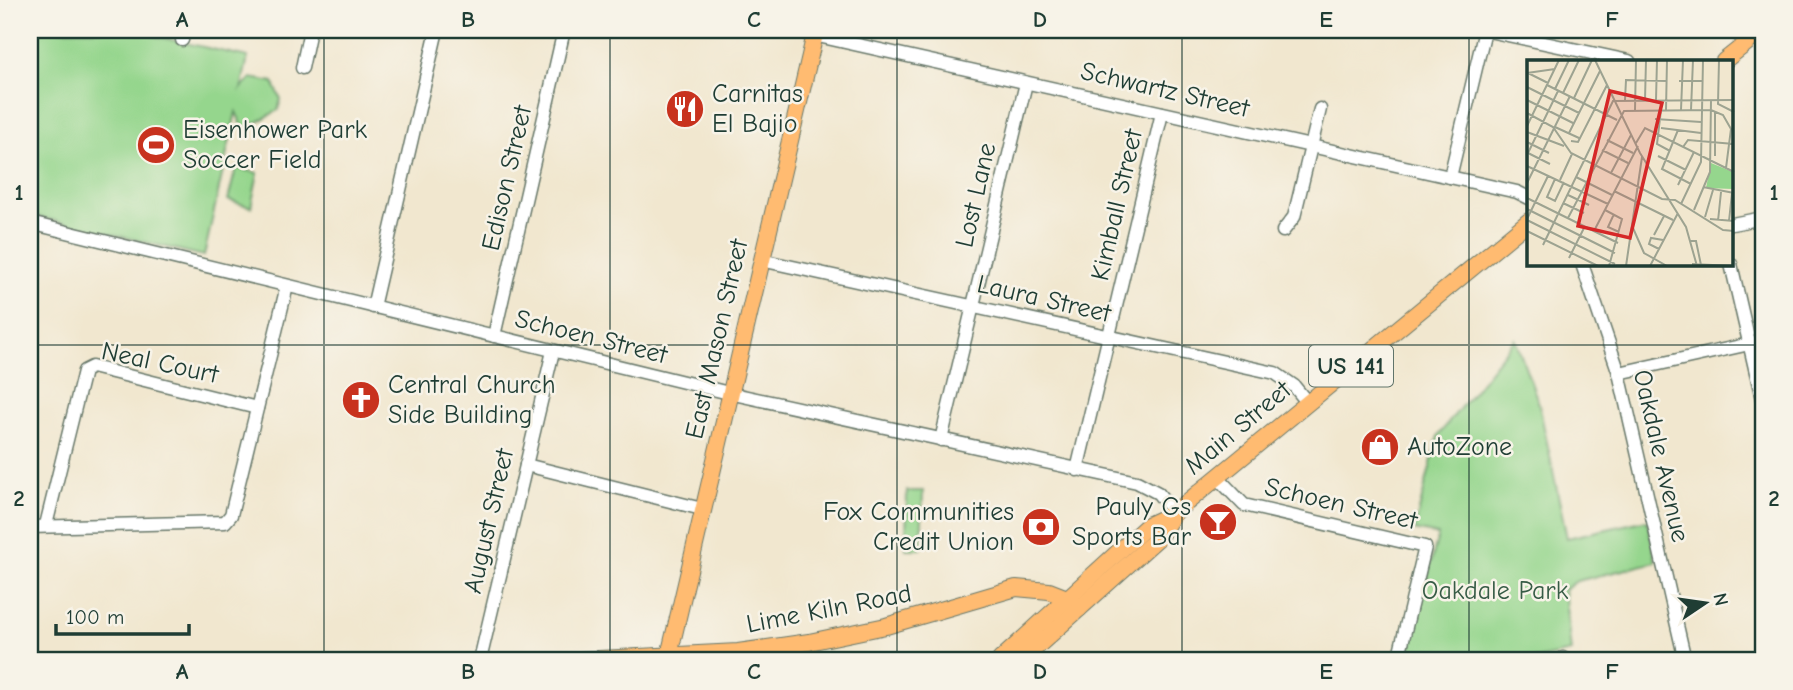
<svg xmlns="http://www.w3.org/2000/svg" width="1793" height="690" font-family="'Comic Neue',sans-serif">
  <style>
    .green { fill: #95d68d; stroke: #5a8a60; stroke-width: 2 }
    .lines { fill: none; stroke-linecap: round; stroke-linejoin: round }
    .minor-casing { stroke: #68786a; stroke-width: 15 }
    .major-casing { stroke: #68786a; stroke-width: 18 }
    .minor { stroke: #fff; stroke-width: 12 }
    .major { stroke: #ffbb71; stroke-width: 16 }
    .grid { fill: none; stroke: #1f3d34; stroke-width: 2; stroke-opacity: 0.55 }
    .labels { text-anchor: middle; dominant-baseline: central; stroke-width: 5; stroke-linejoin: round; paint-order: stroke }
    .shield { fill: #f7f3e8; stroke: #60746a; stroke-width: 2 }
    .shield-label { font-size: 24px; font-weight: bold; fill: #1f3d34 }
    .street-label { font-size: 26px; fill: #1f3d34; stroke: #f7f3e8 }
    .poi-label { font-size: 26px; fill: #1f3d34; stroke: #f7f3e8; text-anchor: start }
    .park-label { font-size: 26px; fill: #375c46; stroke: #f7f3e8 }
    .inset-road { fill: none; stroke: #9da391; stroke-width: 2 }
    .view { fill: #d62828; fill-opacity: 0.15; stroke: #d62828; stroke-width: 3.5 }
    .inset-edge { fill: none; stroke: #1f3d34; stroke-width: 3.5 }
    .neatline { fill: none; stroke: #1f3d34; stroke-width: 2.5 }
    .grid-label { font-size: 23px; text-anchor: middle; font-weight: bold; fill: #1f3d34 }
  </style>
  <rect width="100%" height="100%" fill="#f7f3e8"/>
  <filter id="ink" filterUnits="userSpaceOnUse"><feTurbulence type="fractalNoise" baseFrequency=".0143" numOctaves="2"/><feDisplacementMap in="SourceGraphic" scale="14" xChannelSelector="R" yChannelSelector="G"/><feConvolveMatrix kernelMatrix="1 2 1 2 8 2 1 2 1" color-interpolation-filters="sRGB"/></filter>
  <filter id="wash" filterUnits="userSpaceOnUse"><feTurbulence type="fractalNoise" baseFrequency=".00686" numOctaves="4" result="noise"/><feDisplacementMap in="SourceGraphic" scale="28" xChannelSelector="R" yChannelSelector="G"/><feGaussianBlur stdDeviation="1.57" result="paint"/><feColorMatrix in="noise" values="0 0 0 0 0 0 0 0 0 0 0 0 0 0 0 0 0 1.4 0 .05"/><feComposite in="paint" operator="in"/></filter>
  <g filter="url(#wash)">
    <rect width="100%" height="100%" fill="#f1e7cf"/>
    <!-- green -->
    <g class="green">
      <polygon points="38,30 128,30 248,57 241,89 251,78 273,82 281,99 278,110 244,130 236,112 204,256 30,215 30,65"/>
      <polygon points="236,168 258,173 251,207 228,200"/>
      <polygon points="1515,339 1539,404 1567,538 1647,520 1656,562 1577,581 1564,589 1571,652 1533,660 1407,660 1438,535 1414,530 1438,436"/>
      <polygon points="907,491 923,491 921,549 906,549"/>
    </g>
  </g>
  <g filter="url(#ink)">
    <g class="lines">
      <!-- minor casing -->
      <g class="minor-casing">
        <g id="minor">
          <polyline points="791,30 1517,192 1529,198"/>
          <polyline points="1484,30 1629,61"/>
          <polyline points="30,36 31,30"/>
          <polyline points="182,40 184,30"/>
          <polyline points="302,68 310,30"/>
          <polyline points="1450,177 1485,30"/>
          <polyline points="30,223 729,393 1137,482 1158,493 1174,513"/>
          <polyline points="1732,224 1763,218"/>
          <polyline points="1283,231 1294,217 1320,109"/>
          <polyline points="761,260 1275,373 1294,386 1307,402"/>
          <polyline points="1582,264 1619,373 1685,660"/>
          <polyline points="1731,264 1763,403"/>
          <polyline points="373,307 437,30"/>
          <polyline points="494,336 564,30"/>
          <polyline points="1619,373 1763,341"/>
          <polyline points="941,440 1026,83"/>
          <polyline points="526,465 702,509"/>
          <polyline points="1077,470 1162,113"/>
          <polyline points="1217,477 1244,505 1425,547 1398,660"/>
          <polyline points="46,525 84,371 92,367 257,408"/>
          <polyline points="30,527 225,522 231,515 287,286"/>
          <polyline points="1563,658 1564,660"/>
          <polyline points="480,660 553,351"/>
        </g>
      </g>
      <!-- major casing -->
      <g class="major-casing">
        <g id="major">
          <polyline points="1724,61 1763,30"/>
          <polyline points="579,660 738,652 809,642 886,626 1016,588 1049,591 1067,598 1079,609"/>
          <polyline points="668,660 816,30"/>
          <polyline points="1000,660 1148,525 1174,513 1529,221"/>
          <polyline points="1022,660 1159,537 1174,513"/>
        </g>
      </g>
      <!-- minor -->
      <use href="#minor" class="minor"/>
      <!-- major -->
      <use href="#major" class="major"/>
    </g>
  </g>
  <!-- grid -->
  <path class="grid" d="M324 30V660M610 30V660M897 30V660M1182 30V660M1469 30V660M30 345H1763"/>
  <!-- icons -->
  <defs>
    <g id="restaurant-disc" transform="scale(2.0125)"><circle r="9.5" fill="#c8321e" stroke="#f7f3e8"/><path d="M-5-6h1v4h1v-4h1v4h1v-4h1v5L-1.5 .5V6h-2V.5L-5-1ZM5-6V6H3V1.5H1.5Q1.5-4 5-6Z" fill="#fff"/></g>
    <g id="stadium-disc" transform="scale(2.0125)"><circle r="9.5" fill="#c8321e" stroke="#f7f3e8"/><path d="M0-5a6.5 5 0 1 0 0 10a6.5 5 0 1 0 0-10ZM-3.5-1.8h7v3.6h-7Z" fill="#fff"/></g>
    <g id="church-disc" transform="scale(2.0125)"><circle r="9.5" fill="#c8321e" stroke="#f7f3e8"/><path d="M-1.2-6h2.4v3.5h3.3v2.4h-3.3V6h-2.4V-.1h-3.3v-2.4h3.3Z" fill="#fff"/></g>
    <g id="shop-disc" transform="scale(2.0125)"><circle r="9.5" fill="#c8321e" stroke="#f7f3e8"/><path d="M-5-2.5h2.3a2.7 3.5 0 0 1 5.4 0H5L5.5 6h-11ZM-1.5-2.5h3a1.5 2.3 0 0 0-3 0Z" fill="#fff"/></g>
    <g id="bar-disc" transform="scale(2.0125)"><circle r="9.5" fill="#c8321e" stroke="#f7f3e8"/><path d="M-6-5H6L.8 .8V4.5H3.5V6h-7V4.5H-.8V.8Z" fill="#fff"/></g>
    <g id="bank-disc" transform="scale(2.0125)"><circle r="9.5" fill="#c8321e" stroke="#f7f3e8"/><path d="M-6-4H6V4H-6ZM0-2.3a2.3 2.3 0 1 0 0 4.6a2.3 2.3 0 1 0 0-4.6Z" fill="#fff"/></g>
  </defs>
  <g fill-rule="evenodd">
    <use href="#restaurant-disc" x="685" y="109"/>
    <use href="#stadium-disc" x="156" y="145"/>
    <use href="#church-disc" x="361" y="400"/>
    <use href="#shop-disc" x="1380" y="447"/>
    <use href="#bar-disc" x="1218" y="522"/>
    <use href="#bank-disc" x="1041" y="527"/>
  </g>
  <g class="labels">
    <!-- shield labels -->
    <rect class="shield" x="1309" y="345.5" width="84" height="41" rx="5"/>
    <g class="shield-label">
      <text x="1351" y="366">US 141</text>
    </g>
    <!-- street labels -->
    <g class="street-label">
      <text transform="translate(1165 90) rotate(13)">Schwartz Street</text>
      <text transform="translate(507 178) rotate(-77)">Edison Street</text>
      <text transform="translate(976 195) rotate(-77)">Lost Lane</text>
      <text transform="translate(1117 205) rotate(-77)">Kimball Street</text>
      <text transform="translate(1044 299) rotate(13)">Laura Street</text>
      <text transform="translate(591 337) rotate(14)">Schoen Street</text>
      <text transform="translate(717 339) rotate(-77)">East Mason Street</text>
      <text transform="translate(160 363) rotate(12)">Neal Court</text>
      <text transform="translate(1238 428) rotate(-40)">Main Street</text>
      <text transform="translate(1661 456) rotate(77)">Oakdale Avenue</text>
      <text transform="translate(1341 504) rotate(13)">Schoen Street</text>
      <text transform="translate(489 521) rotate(-77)">August Street</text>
      <text transform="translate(829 609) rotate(-11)">Lime Kiln Road</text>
    </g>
    <!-- poi labels -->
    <g class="poi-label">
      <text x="712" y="94">Carnitas<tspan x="712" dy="30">El Bajio</tspan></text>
      <text x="183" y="130">Eisenhower Park<tspan x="183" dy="30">Soccer Field</tspan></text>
      <text x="388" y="385">Central Church<tspan x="388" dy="30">Side Building</tspan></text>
      <text x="1407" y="447">AutoZone</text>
      <text x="1191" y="507" text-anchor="end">Pauly Gs<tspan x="1191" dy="30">Sports Bar</tspan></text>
      <text x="1014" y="512" text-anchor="end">Fox Communities<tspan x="1014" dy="30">Credit Union</tspan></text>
    </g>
    <!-- park labels -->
    <g class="park-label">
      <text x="1495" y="591">Oakdale Park</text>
    </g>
  </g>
  <!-- overview -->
  <g transform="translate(1527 60)">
    <rect width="206" height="206" fill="#f1e7cf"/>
    <path d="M184 103 206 112V129L179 128Z" fill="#95d68d"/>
    <path class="inset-road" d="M68 0 113 93 159 167 170 206M192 0 191 44 207 52M0 13 28 9M1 13 21 23M152 21H175M20 25 90 60M0 27 52 53M28 29 42 0M36 33 52 0M47 38 65 0M0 40 46 63M98 40 99 20 140 21M118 40 119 0M129 40 130 0M108 50 109 0M134 50 130 84 143 91M139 50 140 0M154 50 156 0M164 50 166 0M0 53 26 67 44 93 135 139 148 140 196 170 207 171M128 59 174 62M0 66 32 0M28 67 52 78M134 68 174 73M151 70 135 109 164 124M0 72 37 86M42 73 73 11M80 80 106 93M44 81 51 82 80 25M0 82 22 93M109 83 118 68 207 112M156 87 161 80 207 84M75 90 101 103M1 93 31 31M1 93 23 104M131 96 159 110M188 96V52M0 106 81 144M84 113 104 75M49 117 85 135M28 119 20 137 28 141 37 122M33 120 45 94M0 123 43 36M151 125 167 92M176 127 207 133M87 131 146 160M41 135 62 145M0 138 91 183M36 143 57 153M154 144 174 102 176 0M0 149 88 193M78 150 95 159 82 206M167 150 183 112 184 40M167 150 180 119M87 154 81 167 92 172M178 157 186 130M41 158 97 51 184 50 196 55 204 69 199 108M0 159 21 116M183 159 207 161M0 160 88 204M191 161 194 132M202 161 205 133M106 168 117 193 140 206M0 171 71 206M67 171 111 86M127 175 137 156M163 181H169L174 205M16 185 86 41 207 40M132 189 122 184 124 178 136 180M42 198 58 166M165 204 206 206M99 206 115 97M123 206 151 153"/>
    <path class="view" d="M83 31 135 43 103 178 51 166Z"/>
    <rect width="206" height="206" class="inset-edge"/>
  </g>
  <!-- margin -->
  <rect width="1793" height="690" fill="none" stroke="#f7f3e8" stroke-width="77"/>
  <!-- north arrow -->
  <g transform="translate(1705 603) rotate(77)" stroke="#f7f3e8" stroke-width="5" paint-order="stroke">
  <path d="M0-5L12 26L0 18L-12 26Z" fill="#1f3d34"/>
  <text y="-10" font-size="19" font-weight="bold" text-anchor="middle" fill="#1f3d34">N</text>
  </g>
  <!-- scale -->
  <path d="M56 624v10h133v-10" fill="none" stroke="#1f3d34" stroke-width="3.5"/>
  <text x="66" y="624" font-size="21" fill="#1f3d34" stroke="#f7f3e8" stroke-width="5" paint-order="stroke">100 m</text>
  <rect x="38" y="38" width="1717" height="614" class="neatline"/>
  <g class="grid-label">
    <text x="182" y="27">A</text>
    <text x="468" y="27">B</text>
    <text x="754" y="27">C</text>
    <text x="1040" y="27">D</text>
    <text x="1326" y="27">E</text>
    <text x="1612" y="27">F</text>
    <text x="19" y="200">1</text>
    <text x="1774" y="200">1</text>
    <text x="19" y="506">2</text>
    <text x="1774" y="506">2</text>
    <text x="182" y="679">A</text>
    <text x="468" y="679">B</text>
    <text x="754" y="679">C</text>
    <text x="1040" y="679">D</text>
    <text x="1326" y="679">E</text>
    <text x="1612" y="679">F</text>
  </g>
</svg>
